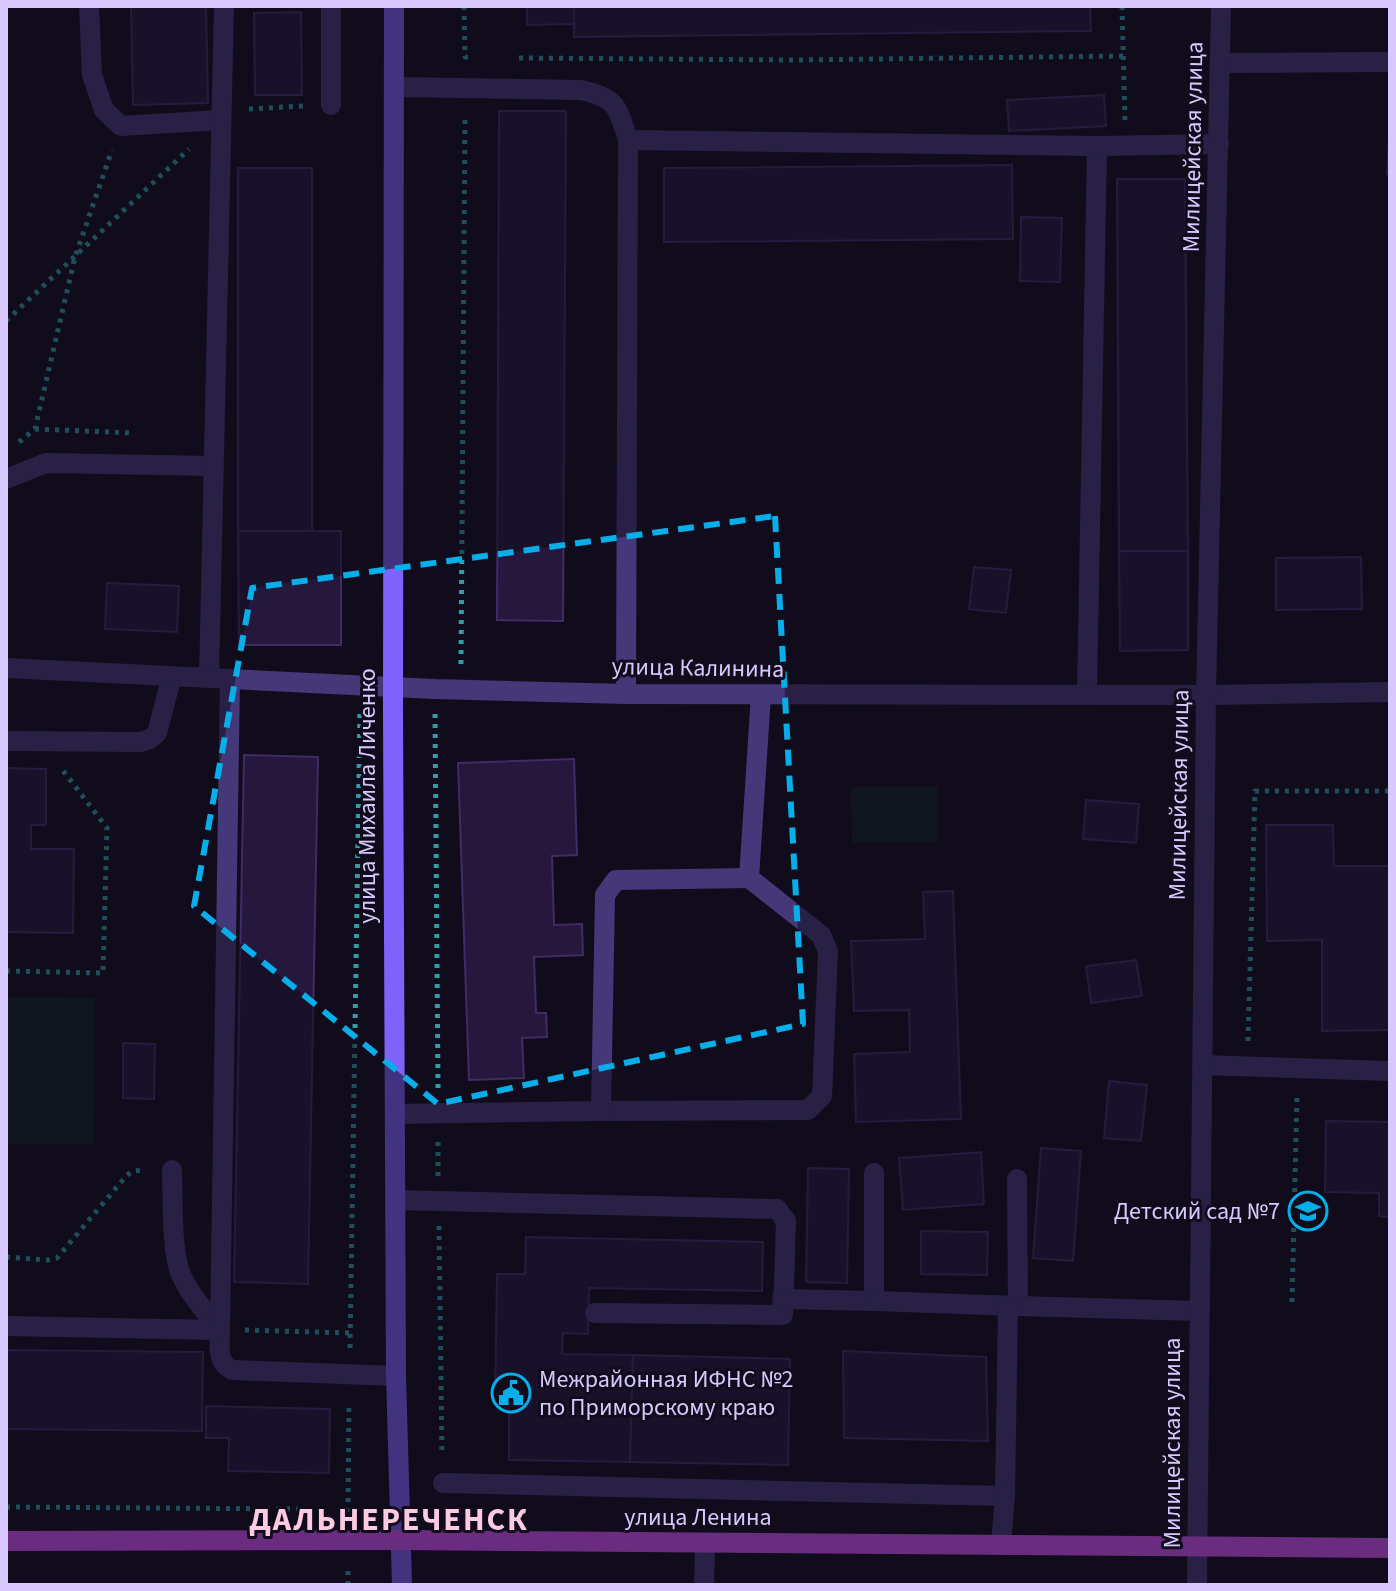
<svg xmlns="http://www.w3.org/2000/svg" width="1396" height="1591" font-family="'Source Sans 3',sans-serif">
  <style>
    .green { fill: #0f2325 }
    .building { fill: #25183c; stroke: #412b67; stroke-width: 2 }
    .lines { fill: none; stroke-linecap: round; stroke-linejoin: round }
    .path { stroke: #309da9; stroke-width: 5; stroke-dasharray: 4 6; stroke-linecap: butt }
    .service { stroke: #453879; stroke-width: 20 }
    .minor { stroke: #453879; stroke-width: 20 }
    .secondary { stroke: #7f62fa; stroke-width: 20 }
    .primary { stroke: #d653f9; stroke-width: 20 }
    .marked { fill: none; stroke: #08aeea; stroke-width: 6; stroke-dasharray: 16 10; stroke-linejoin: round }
    .labels { text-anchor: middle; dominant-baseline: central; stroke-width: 6; stroke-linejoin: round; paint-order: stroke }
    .street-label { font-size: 24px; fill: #d7c8fd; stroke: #110c1c }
    .poi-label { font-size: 24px; fill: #d7c8fd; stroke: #110c1c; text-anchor: end }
    .district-label { font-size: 32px; font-weight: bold; letter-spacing: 2px; fill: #fdcae2; stroke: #110c1c }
  </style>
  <rect width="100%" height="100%" fill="#110c1c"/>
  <!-- green -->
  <g class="green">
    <polygon points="851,787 937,787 938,842 852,842"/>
    <polygon points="6,997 95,998 94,1144 6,1144"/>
  </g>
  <!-- building -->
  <g class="building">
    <polygon points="131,6 206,6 208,103 133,105"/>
    <polygon points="527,6 574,6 574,24 527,25"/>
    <polygon points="574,6 1090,6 1091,31 574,37"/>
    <polygon points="301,12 302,95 255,95 254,13"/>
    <polygon points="1104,95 1106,126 1009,131 1007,100"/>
    <polygon points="499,111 566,111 563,621 497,620"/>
    <polygon points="1389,138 1390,138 1390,174 1387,174"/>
    <polygon points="1012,165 1013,239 664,242 664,168"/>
    <polygon points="238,168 312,168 312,532 238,531"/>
    <polygon points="1117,179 1185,179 1188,551 1119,551"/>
    <polygon points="1021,217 1062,218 1060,282 1020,281"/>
    <polygon points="238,531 341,531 341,645 239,645"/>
    <polygon points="1119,551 1188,551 1188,650 1120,651"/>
    <polygon points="1361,557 1362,609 1276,610 1276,558"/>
    <polygon points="974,567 1011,570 1006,613 969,609"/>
    <polygon points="107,583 179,586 177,632 105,629"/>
    <polygon points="244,755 318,757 308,1284 234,1282"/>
    <polygon points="574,759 577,855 552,856 554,925 582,924 583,955 534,957 536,1013 546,1013 547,1037 522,1038 524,1078 469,1080 458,763"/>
    <polygon points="6,768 46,769 46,825 31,825 31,849 74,849 73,933 6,932"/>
    <polygon points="1086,800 1139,804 1136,843 1083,839"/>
    <polygon points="1266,825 1333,825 1334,866 1390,866 1390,1030 1322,1031 1322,940 1267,941"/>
    <polygon points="953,891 961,1119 856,1122 854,1054 910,1052 909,1010 854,1011 851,941 925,939 923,892"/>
    <polygon points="1136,960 1142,996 1091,1003 1086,966"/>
    <polygon points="123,1043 155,1044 154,1099 123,1098"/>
    <polygon points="1109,1081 1147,1085 1141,1141 1104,1138"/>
    <polygon points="1326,1121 1390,1122 1390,1217 1379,1216 1379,1193 1325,1192"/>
    <polygon points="1041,1148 1081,1151 1073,1261 1033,1258"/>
    <polygon points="981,1152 984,1204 903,1210 899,1158"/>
    <polygon points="808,1168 849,1169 847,1283 806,1282"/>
    <polygon points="921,1231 988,1232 987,1275 921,1274"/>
    <polygon points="526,1237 763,1242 762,1291 589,1288 588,1334 563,1333 562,1354 633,1355 630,1462 509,1460 509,1405 495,1404 497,1274 525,1274"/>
    <polygon points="6,1350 203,1352 202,1431 6,1429"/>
    <polygon points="843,1351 986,1357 988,1441 844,1438"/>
    <polygon points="633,1355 790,1359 788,1465 630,1462"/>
    <polygon points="206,1406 330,1409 329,1473 228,1471 229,1438 206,1438"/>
  </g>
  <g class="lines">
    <!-- path -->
    <g class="path">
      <polyline points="464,6 465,57 469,57"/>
      <polyline points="1122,6 1125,121"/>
      <polyline points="519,58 794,60 1123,56"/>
      <polyline points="249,109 303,106"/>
      <polyline points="6,321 189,149"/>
      <polyline points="35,429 134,433"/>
      <polyline points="19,442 35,429 75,257 112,150"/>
      <polyline points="461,664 465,114"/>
      <polyline points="435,714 438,1088"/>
      <polyline points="6,971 103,973 107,828 61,768"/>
      <polyline points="1248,1041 1255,791 1390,791"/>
      <polyline points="438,1142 438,1176"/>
      <polyline points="439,1226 442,1456"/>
      <polyline points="6,1257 47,1260 57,1258 127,1175 133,1171 145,1170"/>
      <polyline points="1292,1302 1297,1094"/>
      <polyline points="245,1330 350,1333"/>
      <polyline points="350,1348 360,710"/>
      <polyline points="6,1507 305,1509"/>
      <polyline points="348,1512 349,1402"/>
      <polyline points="348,1585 348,1566"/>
    </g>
    <!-- service -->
    <g class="service">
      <polyline points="89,6 92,75 104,110 121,126 220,120"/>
      <polyline points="331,6 331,105"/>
      <polyline points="1221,63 1390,62"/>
      <path d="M394 87 581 90C618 99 617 106 628 140"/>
      <polyline points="6,479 46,463 214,466"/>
      <polyline points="209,678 224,6"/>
      <polyline points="1087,693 1097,146"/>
      <polyline points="626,694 628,140 1097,146 1219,144"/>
      <polyline points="6,741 141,742 150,739 157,733 172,676"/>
      <polyline points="1202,1065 1390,1071"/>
      <polyline points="601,1111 808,1110 822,1096 828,951 821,935 749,878 761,695"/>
      <polyline points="395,1114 601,1111 605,895 616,880 749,878"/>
      <path d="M172 1170C173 1198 171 1247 180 1272 188 1293 206 1312 220 1330"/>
      <polyline points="397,1200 777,1209 786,1221 783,1315 595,1313"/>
      <polyline points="782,1299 874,1301 874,1173"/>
      <polyline points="874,1301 1018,1306 1017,1179"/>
      <polyline points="1018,1306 1198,1311"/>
      <path d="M6 1326 220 1330C220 1346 216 1362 232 1370L396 1376"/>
      <polyline points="220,1330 230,679"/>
      <polyline points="443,1483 1005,1496 1008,1306"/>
      <polyline points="1001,1545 1005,1496"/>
      <polyline points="704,1585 705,1543"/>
    </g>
    <!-- minor -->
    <g class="minor">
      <polyline points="6,668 434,689 626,694 1206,695 1390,692"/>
      <polyline points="1197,1585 1206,695 1221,6"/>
    </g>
    <!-- secondary -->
    <polyline class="secondary" points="394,6 393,712 396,1376 402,1585"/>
    <!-- primary -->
    <polyline class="primary" points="6,1541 399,1540 1390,1548"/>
  </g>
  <!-- marked area -->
  <path d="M0 0H1396V1591H0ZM775 516 803 1024 438 1104 194 906 252 588Z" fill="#110c1c" fill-opacity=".55" fill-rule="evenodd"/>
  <path class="marked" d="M775 516 803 1024 438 1104 194 906 252 588Z"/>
  <!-- icons -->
  <defs>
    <g id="school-ring" transform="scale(2)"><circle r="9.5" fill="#110c1c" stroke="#08aeea" stroke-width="1.5"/><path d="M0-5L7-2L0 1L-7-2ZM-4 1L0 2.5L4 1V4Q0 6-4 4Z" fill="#08aeea"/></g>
    <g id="civic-ring" transform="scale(2)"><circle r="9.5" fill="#110c1c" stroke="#08aeea" stroke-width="1.5"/><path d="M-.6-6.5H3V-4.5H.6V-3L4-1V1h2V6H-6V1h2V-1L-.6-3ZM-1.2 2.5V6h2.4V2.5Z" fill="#08aeea"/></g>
  </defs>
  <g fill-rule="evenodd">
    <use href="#school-ring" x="1308" y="1211"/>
    <use href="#civic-ring" x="511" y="1393"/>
  </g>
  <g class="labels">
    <!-- street labels -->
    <g class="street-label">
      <text transform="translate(1193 147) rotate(-89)">Милицейская улица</text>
      <text transform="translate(698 668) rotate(1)">улица Калинина</text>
      <text transform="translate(1179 795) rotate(-89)">Милицейская улица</text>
      <text transform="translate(367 796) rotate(-90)">улица Михаила Личенко</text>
      <text transform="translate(1172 1443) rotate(-90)">Милицейская улица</text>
      <text x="698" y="1517">улица Ленина</text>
    </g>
    <!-- poi labels -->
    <g class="poi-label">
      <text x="1280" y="1211">Детский сад №7</text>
      <text x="539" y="1379" text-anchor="start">Межрайонная ИФНС №2<tspan x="539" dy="28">по Приморскому краю</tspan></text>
    </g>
    <!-- district labels -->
    <g class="district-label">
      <text x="389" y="1520">ДАЛЬНЕРЕЧЕНСК</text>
    </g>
  </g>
  <!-- border -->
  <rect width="1396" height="1591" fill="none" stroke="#d7c8fd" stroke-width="16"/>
</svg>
